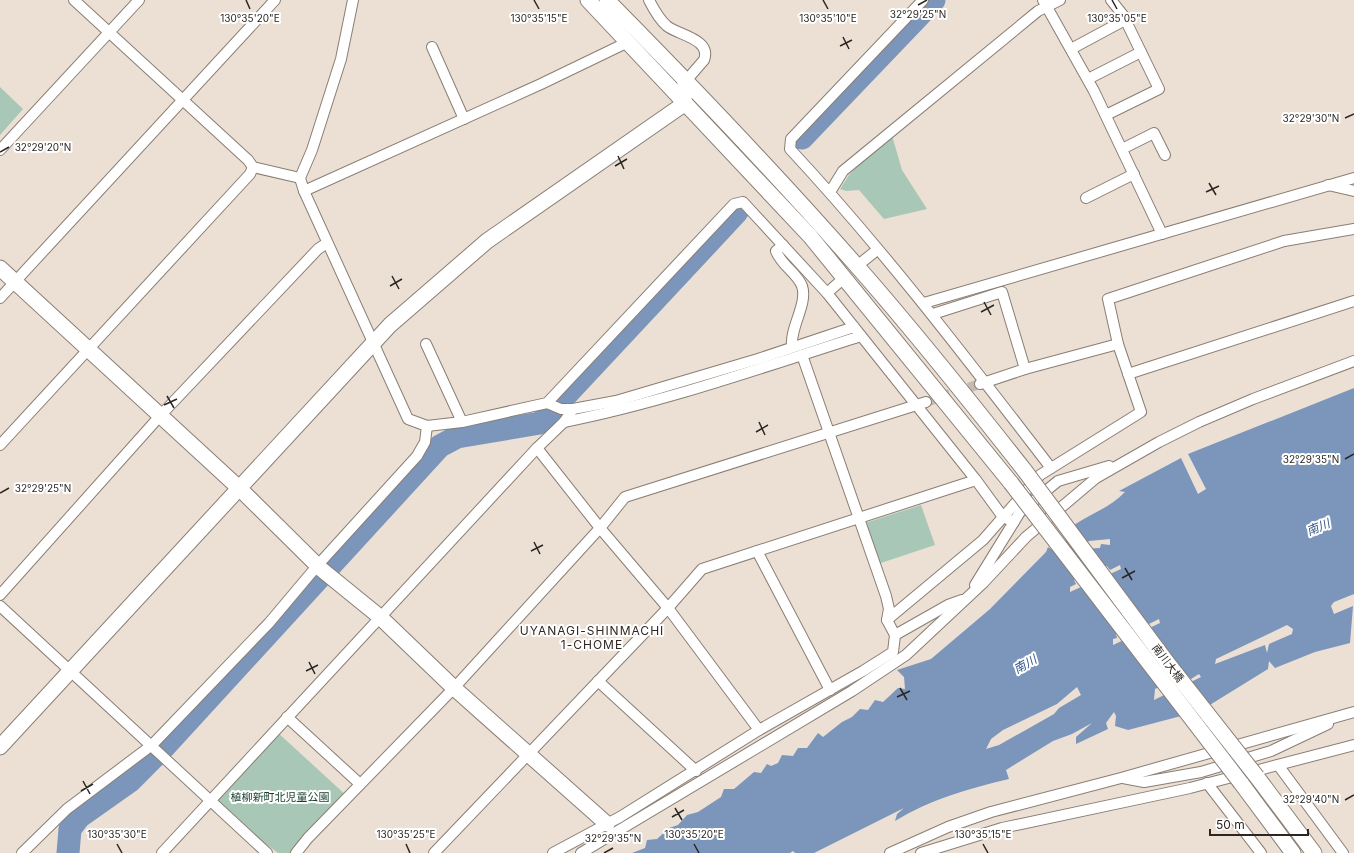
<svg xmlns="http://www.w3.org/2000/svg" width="1354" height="853" font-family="Inter,'Noto Sans JP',sans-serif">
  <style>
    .green { fill: #a9c7b6 }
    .water { fill: #7b95bb; fill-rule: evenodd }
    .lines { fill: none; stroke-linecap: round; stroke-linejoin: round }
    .river { stroke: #7b95bb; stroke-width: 23 }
    .street-tunnel { stroke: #c5bbb1; stroke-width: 10; stroke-dasharray: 10 5; stroke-linecap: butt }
    .street-casing { stroke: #897e74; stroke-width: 12 }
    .secondary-casing { stroke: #897e74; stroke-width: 17 }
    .street { stroke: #fff; stroke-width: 10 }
    .secondary { stroke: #fff; stroke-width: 15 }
    .secondary-bridge-casing { stroke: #897e74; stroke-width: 17; stroke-linecap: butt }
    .secondary-bridge { stroke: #fff; stroke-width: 15 }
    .ticks { fill: none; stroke: #2b2622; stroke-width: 1.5 }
    .labels { text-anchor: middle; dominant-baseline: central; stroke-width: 4; stroke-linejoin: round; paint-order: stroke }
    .street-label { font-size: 11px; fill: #2b2622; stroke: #fff }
    .park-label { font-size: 11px; fill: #133c2a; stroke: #fff }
    .water-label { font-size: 12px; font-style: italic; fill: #358; stroke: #fff }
    .neighbourhood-label { font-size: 12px; letter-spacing: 1px; fill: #30271f; stroke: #fff }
    .ticks-label { font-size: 10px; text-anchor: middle; fill: #2b2622; stroke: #fff; stroke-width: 4; stroke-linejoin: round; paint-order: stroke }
  </style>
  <rect width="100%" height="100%" fill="#ece0d5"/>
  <!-- green -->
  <g class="green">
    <polygon points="0,87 23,109 0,135"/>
    <polygon points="891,132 902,170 927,209 884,219 859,190 846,191 840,189 849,175"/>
    <polygon points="921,505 935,545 878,564 865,523"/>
    <polygon points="276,731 348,797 297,853 278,853 211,802"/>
  </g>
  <!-- water -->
  <path class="water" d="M1354 388V594L1334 602 1331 606 1334 614 1353 606 1350 643 1315 652 1275 668 1269 661 1268 669 1200 711 1128 730 1115 726 1116 716 1114 712 1106 723 1108 729 1076 744V737L1092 723 1072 734 1053 741 1006 770 1009 779C970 788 929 800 895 821L897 814 904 808 814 853H795L793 851 790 853H632L645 848 647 840 657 839 669 828 678 825 687 815 698 812 721 797 724 789H734L754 772 761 773 767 764 771 766 778 763 782 755 793 756 798 748H807L818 733 823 737 842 722 852 717 860 709 868 710 875 700 883 702 898 688 905 689 904 677 897 670 931 659 990 609 1046 552 1048 547 1054 551 1066 544 1065 532C1083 516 1108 510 1125 492L1119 491 1181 458 1198 494 1206 489 1188 454ZM1110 539V545L1101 544 1100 548 1080 549 1089 541ZM1120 565 1121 569 1070 592V587L1076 584 1074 580 1107 566 1110 570ZM1159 619 1160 623 1113 645V639L1117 638 1116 634 1145 620 1149 624ZM1287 625 1293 629 1292 634 1269 644 1267 653 1265 645 1215 664 1216 659ZM1199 674 1201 677 1154 700 1155 689 1186 675 1191 679ZM1077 687 1081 695 1059 708 1054 714 999 745 986 749 991 739 1003 730 1057 704Z"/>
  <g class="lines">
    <!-- river -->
    <g class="river">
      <polyline points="802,138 934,0"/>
      <polyline points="68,853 70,829 79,817 130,781 166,745 440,446 457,437 540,423 737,212"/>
    </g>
    <!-- street-tunnel -->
    <polyline class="street-tunnel" points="926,402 980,384"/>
    <!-- street casing -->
    <g class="street-casing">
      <g id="street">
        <polyline points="74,0 248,160 253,167 300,178"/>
        <path d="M649 0C653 8 660 20 667 26 678 35 712 39 704 60L685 82"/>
        <path d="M923 0 791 139 790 149C884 250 967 359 1051 468"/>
        <polyline points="1043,0 1094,91 1162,234"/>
        <polyline points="432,47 464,119"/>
        <polyline points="1071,49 1125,20"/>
        <polyline points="1088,79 1141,52"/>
        <polyline points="1106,115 1159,89 1123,15 1111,0"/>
        <polyline points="1122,149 1154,133 1165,155"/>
        <polyline points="0,150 139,0"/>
        <polyline points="1328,185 1354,191"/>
        <polyline points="304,191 541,84 626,43"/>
        <polyline points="830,192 843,171 1038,11 1060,0"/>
        <polyline points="1086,198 1134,174"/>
        <path d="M783 245 776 251C781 265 797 273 802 286 808 304 790 327 792 346"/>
        <polyline points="857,266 877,250"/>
        <polyline points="827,293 844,278"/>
        <polyline points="0,298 275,0"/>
        <polyline points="924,303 1354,178"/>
        <polyline points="933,314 1002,292 1025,369"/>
        <polyline points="426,344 462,422"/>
        <polyline points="1128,374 1354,301"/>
        <polyline points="980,384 1025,369 1118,344"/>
        <polyline points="547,403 561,409 573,409 616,401 758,359 854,327"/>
        <path d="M564 422C665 402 763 367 861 336"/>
        <polyline points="427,426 462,422 547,403 734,204 743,202 827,293 976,480 1003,517 1014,522"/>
        <polyline points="0,445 250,174 253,167"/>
        <polyline points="537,448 600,528 668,608 759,730"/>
        <polyline points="757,551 830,690"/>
        <polyline points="975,585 1020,512 1058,481 1109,466"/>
        <polyline points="0,595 159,417 318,249 327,243"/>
        <polyline points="0,606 267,853"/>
        <polyline points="887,620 983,540 1040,475 1141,412 1118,344 1108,299 1284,241 1354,229"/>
        <polyline points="895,635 948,605 962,600"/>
        <polyline points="598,681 696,771"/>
        <polyline points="287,717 360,784"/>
        <polyline points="1278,765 1343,853"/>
        <polyline points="1123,778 1144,782 1201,772 1271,751 1328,724"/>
        <polyline points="1207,783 1261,853"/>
        <polyline points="22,853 67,809 152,745 269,623 317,566 417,456 425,442 427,426 408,419 304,191 300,178 312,150 341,59 353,0"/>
        <polyline points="162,853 537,448 564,422 573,409"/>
        <polyline points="296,853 308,838 454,688 600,528 625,497 926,402"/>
        <polyline points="434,853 668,608 702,569 976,480"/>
        <polyline points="553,853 620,817 759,730 863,671 893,652 895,635 887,620 889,609 886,596 802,355"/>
        <polyline points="581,853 852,691 906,655 984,582 1026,537 1096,478 1159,442 1199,422 1253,399 1354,361"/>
        <polyline points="890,853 948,827 991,812 1121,778 1354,712"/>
        <polyline points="921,853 1002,828 1190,788 1354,745"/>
      </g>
    </g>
    <!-- secondary casing -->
    <g class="secondary-casing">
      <g id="secondary">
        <polyline points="588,0 810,236 1011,483"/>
        <path d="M607 0C692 86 776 174 856 265 915 332 970 401 1025 471"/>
        <polyline points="0,268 239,488 321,569 380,617 454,688 607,824"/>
        <polyline points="0,747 390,325 487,241 684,104 685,82"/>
        <polyline points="1257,777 1314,853"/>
        <polyline points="1241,783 1293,853"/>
      </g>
    </g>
    <!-- street -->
    <use href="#street" class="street"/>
    <!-- secondary -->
    <use href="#secondary" class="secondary"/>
    <!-- secondary-bridge casing -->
    <g class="secondary-bridge-casing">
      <g id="secondary-bridge">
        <polyline points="1025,471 1169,665 1257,777"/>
        <polyline points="1011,483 1241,783"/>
      </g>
    </g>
    <!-- secondary-bridge -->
    <use href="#secondary-bridge" class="secondary-bridge"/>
  </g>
  <!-- ticks -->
  <path class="ticks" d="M246 0 250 9M534 0 539 9M823 0 828 9M1112 0 1117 9M918 5 927 0M843 37 849 49M840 46 852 40M1345 118 1354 114M0 152 9 147M618 156 624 169M615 166 627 159M1209 183 1216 195M1206 192 1219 186M392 276 399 289M390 286 402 279M984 302 991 315M981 312 994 305M167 396 174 408M164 405 177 399M759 422 765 435M756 432 768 425M1345 459 1354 454M0 493 9 488M534 542 540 554M531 551 543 545M1125 568 1132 580M1122 578 1135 571M309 662 315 674M306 671 318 665M900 688 907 700M897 697 910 691M83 781 90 794M81 791 93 784M1345 800 1354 795M675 808 682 820M672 817 684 810M117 844 122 853M406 844 410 853M694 844 699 853M983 844 988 853M604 853 613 848"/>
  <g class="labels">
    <!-- street labels -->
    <g class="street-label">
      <text transform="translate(1168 663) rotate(53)">南川大橋</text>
    </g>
    <!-- park labels -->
    <g class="park-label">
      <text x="280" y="797">植柳新町北児童公園</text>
    </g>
    <!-- water labels -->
    <g class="water-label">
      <text transform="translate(1318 527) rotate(-23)">南川</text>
      <text transform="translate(1025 664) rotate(-30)">南川</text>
    </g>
    <!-- neighbourhood labels -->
    <g class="neighbourhood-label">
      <text x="592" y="630">UYANAGI-SHINMACHI<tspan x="592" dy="14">1-CHOME</tspan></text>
    </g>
  </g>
  <g class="ticks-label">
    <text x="918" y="18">32°29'25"N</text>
    <text x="250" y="22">130°35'20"E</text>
    <text x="539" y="22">130°35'15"E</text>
    <text x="828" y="22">130°35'10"E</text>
    <text x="1117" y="22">130°35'05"E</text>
    <text x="1311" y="122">32°29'30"N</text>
    <text x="43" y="151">32°29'20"N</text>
    <text x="1311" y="463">32°29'35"N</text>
    <text x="43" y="492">32°29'25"N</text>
    <text x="1311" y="803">32°29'40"N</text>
    <text x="117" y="838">130°35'30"E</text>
    <text x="406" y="838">130°35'25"E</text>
    <text x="694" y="838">130°35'20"E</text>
    <text x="983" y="838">130°35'15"E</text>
    <text x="613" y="842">32°29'35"N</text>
  </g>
  <!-- scale -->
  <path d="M1210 829v6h98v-6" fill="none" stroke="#2b2622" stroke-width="2"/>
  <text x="1216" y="829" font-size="12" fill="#2b2622" stroke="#ffffff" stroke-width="3" paint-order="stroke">50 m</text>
</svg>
